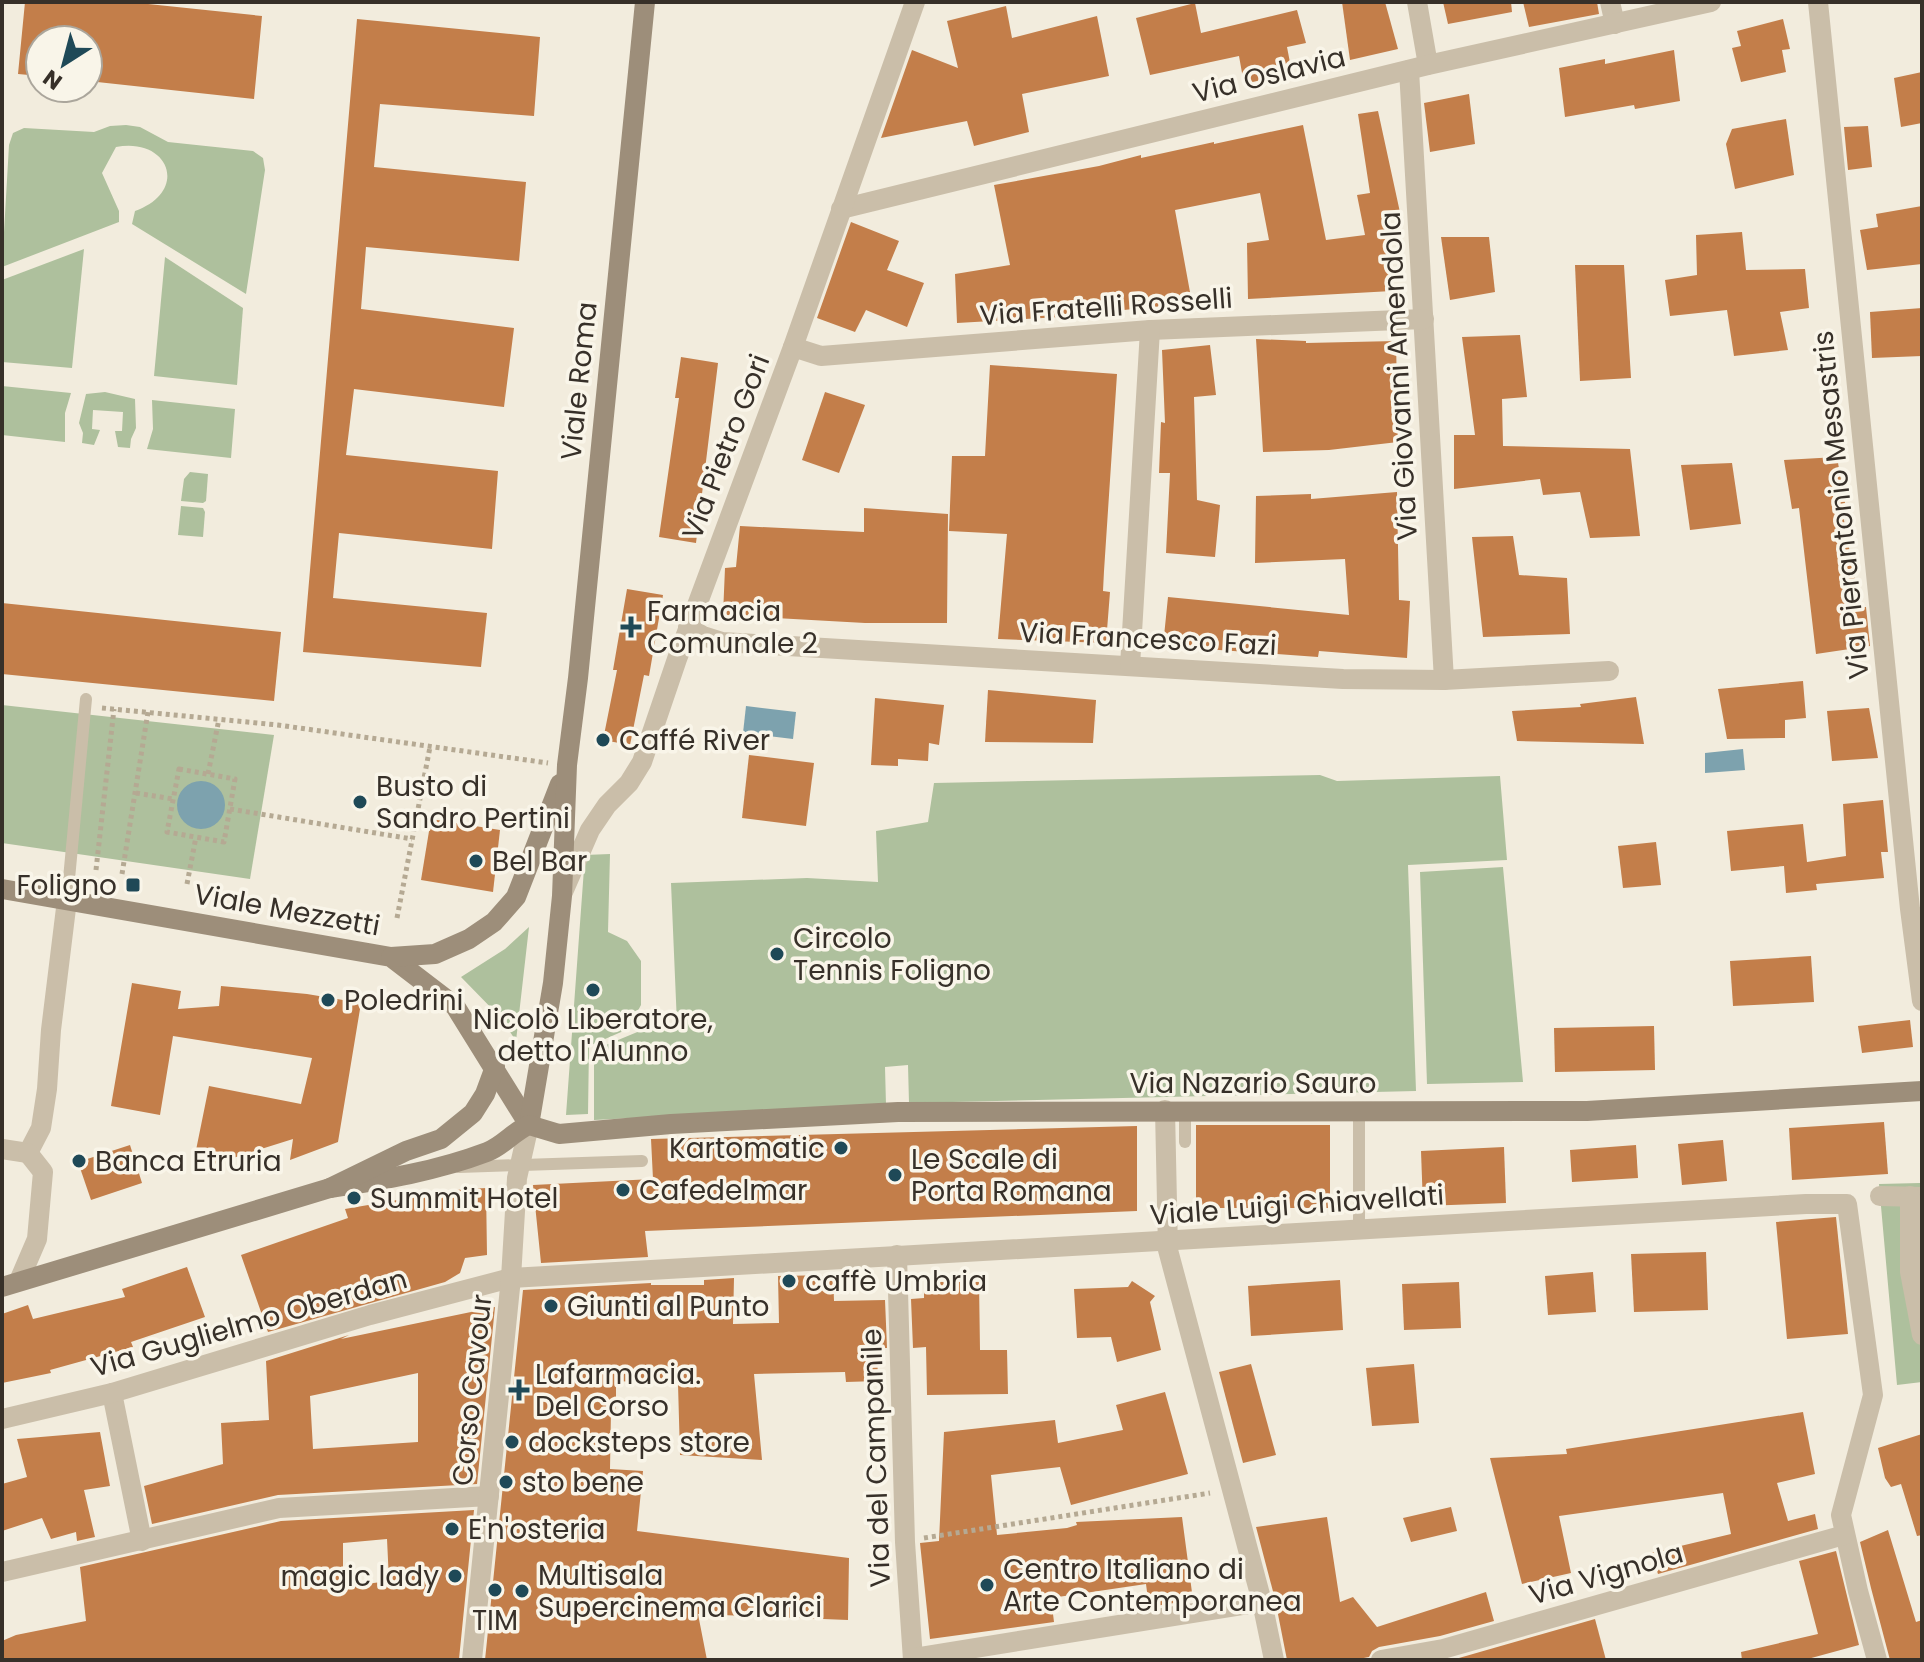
<svg xmlns="http://www.w3.org/2000/svg" width="1924" height="1662" font-family="Poppins,sans-serif">
  <style>
    .green { fill: #aec09d }
    .water { fill: #7da2ae }
    .building { fill: #c37e4a; fill-rule: evenodd }
    .lines { fill: none; stroke-linecap: round; stroke-linejoin: round }
    .path { stroke: #b5a993; stroke-width: 5; stroke-dasharray: 4 4; stroke-linecap: butt }
    .lane { stroke: #cabea9; stroke-width: 12 }
    .street { stroke: #cabea9; stroke-width: 20 }
    .secondary { stroke: #9d8e7a; stroke-width: 20 }
    .poi-dot { fill: #1f4957; stroke: #f9f5e9; stroke-width: 3 }
    .labels { text-anchor: middle; dominant-baseline: central; stroke-width: 7; stroke-linejoin: round; paint-order: stroke }
    .street-label { font-size: 28px; fill: #373029; stroke: #f9f5e9 }
    .poi-label { font-size: 28px; fill: #373029; stroke: #f9f5e9; text-anchor: start }
  </style>
  <rect width="100%" height="100%" fill="#f2ecdd"/>
  <!-- green -->
  <g class="green">
    <path d="M126 125 140 127 168 142 253 151 263 158 265 170 246 294 132 224 135 211C190 191 169 137 116 147L102 173 119 211V222L2 267 9 145 13 133 24 128 94 132 110 126Z"/>
    <polygon points="84,249 72,368 2,362 2,280"/>
    <polygon points="165,257 243,308 237,385 154,376"/>
    <polygon points="2,386 71,393 65,413 65,442 2,435"/>
    <polygon points="105,392 135,399 136,428 131,439 130,448 118,447 115,431 122,431 123,412 93,410 92,429 100,430 94,445 82,443 83,433 79,423 86,394"/>
    <polygon points="152,400 235,409 231,458 147,449 153,429"/>
    <polygon points="190,472 208,474 206,501 203,503 181,501 184,479"/>
    <polygon points="181,506 203,508 205,512 203,537 178,535"/>
    <polygon points="2,705 274,735 250,879 2,843"/>
    <polygon points="1320,775 1337,781 1500,776 1507,860 1408,865 1416,1091 909,1103 908,1065 885,1067 886,1105 594,1120 594,1050 647,1028 677,1024 671,883 807,878 878,882 876,831 928,822 934,783"/>
    <polygon points="610,854 608,932 627,941 641,961 641,1005 628,1029 589,1046 588,1114 566,1115 585,855"/>
    <polygon points="1503,867 1523,1082 1427,1084 1420,872"/>
    <polygon points="529,927 516,1041 501,1018 461,977 505,949"/>
    <polygon points="1922,1173 1922,1382 1897,1385 1879,1184 1920,1183"/>
  </g>
  <!-- water -->
  <g class="water">
    <polygon points="746,706 796,712 793,739 743,733"/>
    <polygon points="1743,749 1745,770 1705,773 1705,753"/>
    <circle cx="201" cy="805" r="24"/>
  </g>
  <!-- building -->
  <g class="building">
    <polygon points="25,2 129,2 262,16 254,99 88,81 88,40 40,40 40,76 18,74"/>
    <polygon points="1342,2 1385,2 1398,49 1350,60"/>
    <polygon points="1443,2 1511,2 1512,12 1448,24"/>
    <polygon points="1523,2 1597,2 1599,14 1529,27"/>
    <polygon points="1195,3 1201,33 1297,10 1306,43 1287,47 1292,73 1244,84 1239,56 1150,75 1136,18"/>
    <polygon points="1006,6 1012,38 1097,16 1109,76 1022,94 1029,132 974,146 967,121 881,138 912,50 958,68 947,21"/>
    <polygon points="357,19 540,37 534,116 380,104 374,167 526,182 519,261 366,247 361,309 514,328 504,407 354,389 346,455 498,471 492,549 339,533 333,598 487,613 481,667 303,652"/>
    <polygon points="1783,19 1790,49 1782,50 1786,72 1741,82 1732,48 1741,46 1737,31"/>
    <polygon points="1674,50 1680,101 1635,109 1634,105 1565,117 1559,68 1605,59 1605,64"/>
    <polygon points="1922,72 1922,123 1901,127 1894,78"/>
    <polygon points="1469,94 1475,144 1430,152 1424,103"/>
    <polygon points="1378,111 1401,217 1385,219 1392,291 1248,299 1247,243 1269,240 1260,193 1175,210 1192,303 1114,311 1114,314 957,323 955,274 1010,265 994,185 1099,166 1141,155 1141,158 1214,142 1214,144 1303,125 1326,240 1365,235 1357,195 1370,193 1358,114"/>
    <polygon points="1786,119 1794,175 1735,189 1726,144 1732,129"/>
    <polygon points="1868,126 1872,167 1848,170 1844,127"/>
    <polygon points="1922,206 1922,264 1867,270 1860,230 1878,227 1876,214"/>
    <polygon points="851,222 899,241 887,270 924,283 907,327 866,310 855,332 817,318"/>
    <polygon points="1742,232 1746,270 1805,269 1809,308 1780,312 1788,350 1734,356 1727,310 1670,316 1665,280 1697,275 1696,235"/>
    <polygon points="1441,237 1489,237 1495,292 1450,300"/>
    <polygon points="1575,265 1624,265 1631,378 1580,381"/>
    <polygon points="1922,308 1922,356 1872,358 1870,312"/>
    <polygon points="1520,335 1527,397 1502,399 1503,446 1630,449 1640,536 1590,538 1580,492 1543,495 1540,479 1454,489 1454,435 1475,435 1462,337"/>
    <polygon points="1256,339 1306,341 1306,343 1396,341 1398,442 1329,450 1263,452"/>
    <polygon points="1210,345 1216,395 1194,397 1197,500 1220,505 1215,557 1166,553 1170,473 1159,473 1161,422 1165,423 1162,350"/>
    <polygon points="681,357 718,363 696,543 659,537 679,398 675,398"/>
    <polygon points="990,365 1117,374 1104,571 1103,591 1110,592 1106,643 998,639 1007,534 949,531 952,456 985,456"/>
    <polygon points="825,392 865,405 839,473 802,460"/>
    <polygon points="1837,457 1845,503 1841,504 1860,607 1866,607 1870,646 1816,654 1799,508 1792,509 1784,460"/>
    <polygon points="1732,463 1741,524 1690,530 1681,465"/>
    <polygon points="1397,492 1399,600 1410,601 1407,658 1319,651 1318,657 1163,646 1168,597 1349,615 1345,559 1255,563 1256,496 1311,494 1311,499"/>
    <polygon points="864,508 948,514 947,623 865,623 723,615 725,568 736,567 740,526 864,532"/>
    <polygon points="1513,536 1519,575 1567,578 1570,634 1483,637 1472,537"/>
    <polygon points="627,589 663,595 649,676 644,675 630,745 603,740 617,670 613,670"/>
    <polygon points="2,603 281,632 274,701 2,674"/>
    <polygon points="1803,681 1806,718 1785,720 1785,738 1727,739 1718,689"/>
    <polygon points="988,690 1096,700 1093,743 985,742"/>
    <polygon points="1636,697 1644,744 1517,741 1512,711 1581,707 1580,704"/>
    <polygon points="875,698 944,705 939,745 929,743 928,761 898,759 898,766 871,765"/>
    <polygon points="1869,708 1878,758 1832,761 1827,711"/>
    <polygon points="749,755 814,763 806,826 742,818"/>
    <polygon points="1883,800 1888,852 1881,852 1884,878 1816,884 1817,890 1786,893 1784,866 1731,871 1727,831 1803,824 1807,862 1846,856 1843,804"/>
    <polygon points="431,819 500,830 493,892 421,880"/>
    <polygon points="1656,842 1661,885 1623,888 1618,846"/>
    <polygon points="1811,956 1814,1002 1733,1006 1730,961"/>
    <polygon points="132,983 181,991 178,1009 219,1006 221,986 307,994 361,1003 338,1142 290,1160 293,1139 214,1164 194,1160 209,1086 301,1104 312,1058 173,1036 160,1115 111,1106"/>
    <polygon points="1910,1020 1913,1047 1862,1053 1858,1026"/>
    <polygon points="1654,1026 1655,1070 1555,1072 1554,1028"/>
    <polygon points="1884,1122 1888,1174 1792,1180 1789,1128"/>
    <rect x="1196" y="1125" width="134" height="83"/>
    <polygon points="1137,1126 1137,1211 645,1231 648,1257 541,1263 533,1185 653,1179 651,1139"/>
    <polygon points="1723,1140 1727,1181 1682,1185 1678,1144"/>
    <polygon points="130,1145 142,1183 91,1200 78,1162"/>
    <polygon points="1636,1145 1638,1178 1572,1182 1570,1150"/>
    <polygon points="1504,1147 1506,1203 1423,1206 1421,1151"/>
    <polygon points="486,1188 487,1255 465,1258 460,1273 445,1282 268,1332 241,1255 348,1218 345,1209 455,1190"/>
    <polygon points="1836,1217 1848,1334 1787,1339 1776,1222"/>
    <polygon points="1706,1252 1708,1310 1634,1312 1631,1254"/>
    <polygon points="187,1267 205,1317 131,1342 133,1347 50,1370 51,1373 2,1383 2,1314 28,1305 33,1319 125,1297 122,1289"/>
    <polygon points="1593,1272 1596,1312 1548,1315 1545,1276"/>
    <polygon points="833,1275 834,1301 885,1300 887,1348 877,1348 878,1381 846,1382 845,1372 754,1374 762,1460 680,1455 678,1384 616,1381 616,1410 611,1409 610,1469 643,1471 637,1531 849,1558 848,1620 698,1614 707,1660 485,1660 523,1290 651,1283 651,1285 704,1285 704,1280 734,1278 733,1324 779,1323 778,1276"/>
    <polygon points="1340,1280 1343,1330 1251,1336 1248,1286"/>
    <polygon points="1132,1281 1155,1296 1150,1302 1161,1350 1117,1362 1111,1337 1077,1338 1074,1289 1128,1287"/>
    <polygon points="924,1282 979,1282 980,1350 1007,1350 1008,1394 927,1395 926,1347 913,1348 911,1299 924,1298"/>
    <polygon points="1459,1282 1461,1328 1404,1330 1402,1284"/>
    <path d="M495 1307 477 1484 278 1495 152 1524 144 1486 223 1464 221 1423 269 1420 266 1361 349 1335 341 1339ZM418 1373V1442L313 1449 310 1396Z"/>
    <polygon points="1251,1364 1276,1455 1243,1463 1219,1372"/>
    <polygon points="1414,1364 1419,1423 1372,1426 1366,1368"/>
    <polygon points="1165,1392 1188,1474 1071,1505 1060,1467 991,1475 997,1535 1067,1528 1077,1525 1076,1522 1182,1517 1193,1600 1149,1607 1146,1584 1051,1598 1054,1622 930,1639 920,1543 939,1541 944,1432 1055,1420 1058,1443 1123,1430 1116,1405"/>
    <polygon points="1803,1412 1815,1474 1777,1483 1788,1521 1815,1514 1818,1529 1658,1574 1651,1553 1731,1534 1723,1493 1559,1516 1571,1573 1522,1584 1490,1458 1567,1454 1566,1449"/>
    <polygon points="100,1432 110,1486 84,1490 95,1537 77,1541 76,1532 51,1539 42,1518 2,1531 2,1484 27,1477 17,1439"/>
    <polygon points="1922,1434 1922,1535 1917,1536 1901,1484 1891,1487 1885,1478 1878,1448"/>
    <polygon points="1451,1507 1457,1531 1411,1542 1403,1518"/>
    <path d="M474 1510 459 1659 2 1660V1641L16 1635 86 1621 80 1567 281 1521ZM387 1539 389 1581 343 1587V1543Z"/>
    <polygon points="1327,1517 1340,1602 1353,1597 1377,1627 1486,1592 1494,1621 1440,1636 1379,1647 1372,1651 1369,1657 1353,1660 1287,1660 1275,1599 1256,1527"/>
    <polygon points="1888,1530 1916,1622 1922,1620 1922,1660 1890,1660 1871,1588 1860,1542"/>
    <polygon points="1836,1551 1859,1645 1804,1660 1742,1660 1741,1652 1818,1634 1799,1561"/>
    <polygon points="1595,1619 1606,1660 1452,1660"/>
  </g>
  <g class="lines">
    <!-- path -->
    <g class="path">
      <polyline points="102,708 278,725 548,763"/>
      <polygon points="179,769 235,779 224,842 167,832"/>
      <polyline points="208,774 219,719"/>
      <polyline points="136,793 173,799"/>
      <polyline points="230,809 412,839"/>
      <polyline points="96,870 114,709"/>
      <polyline points="122,874 148,712"/>
      <polyline points="187,884 196,837"/>
      <polyline points="397,918 430,747"/>
      <polyline points="924,1538 1210,1493"/>
    </g>
    <!-- lane -->
    <g class="lane">
      <polyline points="67,900 86,699"/>
      <polyline points="1185,1110 1185,1142"/>
      <polyline points="1359,1112 1359,1228"/>
      <polyline points="459,1167 642,1161"/>
    </g>
    <!-- street -->
    <g class="street">
      <polyline points="1417,2 1428,65"/>
      <polyline points="1610,2 1615,24"/>
      <polyline points="1818,2 1910,909 1922,1001"/>
      <polyline points="1409,70 1444,680"/>
      <polyline points="841,209 1428,65 1711,2"/>
      <polyline points="793,347 821,356 1150,330 1424,319"/>
      <polyline points="688,627 703,636 722,642 1343,679 1444,680 1609,671"/>
      <polyline points="1130,666 1150,330"/>
      <polyline points="563,892 590,830 607,805 629,783 642,762 677,659 793,347 915,2"/>
      <polyline points="1165,1110 1168,1250 1262,1602 1274,1660"/>
      <polyline points="2,1149 28,1153"/>
      <polyline points="28,1153 41,1128 47,1089 51,1030 67,900"/>
      <polyline points="1880,1196 1922,1197"/>
      <polyline points="1910,1196 1910,1272 1922,1335"/>
      <polyline points="897,1255 905,1542 913,1660"/>
      <polyline points="19,1281 37,1239 43,1172 28,1153"/>
      <polyline points="112,1393 142,1541"/>
      <polyline points="2,1419 112,1393 370,1315 511,1278 1806,1204 1847,1204 1873,1395 1841,1515 1858,1591 1877,1660"/>
      <polyline points="2,1572 279,1508 489,1496"/>
      <polyline points="913,1658 1262,1602"/>
      <polyline points="472,1660 511,1278 517,1178 529,1125"/>
      <polyline points="1381,1660 1443,1649 1844,1535"/>
    </g>
    <!-- secondary -->
    <g class="secondary">
      <polyline points="2,889 391,957 455,1006 529,1125"/>
      <polyline points="391,957 435,954 469,939 494,922 516,897 560,784"/>
      <polyline points="529,1125 553,983 562,896 567,765 578,678 645,2"/>
      <path d="M330 1188C383 1180 437 1171 487 1152 503 1146 514 1131 529 1125L559 1134 671 1124 898 1112 1587 1111 1922 1091"/>
      <polyline points="2,1287 330,1188 406,1151 441,1139 473,1113 485,1094 495,1067"/>
    </g>
  </g>
  <!-- markers -->
  <g class="poi-dot">
    <path d="M627 615h8v8h8v8h-8v8h-8v-8h-8v-8h8z"/>
    <circle cx="603" cy="740" r="8"/>
    <circle cx="360" cy="802" r="8"/>
    <circle cx="476" cy="861" r="8"/>
    <rect x="125" y="877" width="16" height="16" rx="4"/>
    <circle cx="777" cy="954" r="8"/>
    <circle cx="593" cy="990" r="8"/>
    <circle cx="328" cy="1000" r="8"/>
    <circle cx="841" cy="1148" r="8"/>
    <circle cx="79" cy="1161" r="8"/>
    <circle cx="895" cy="1175" r="8"/>
    <circle cx="623" cy="1190" r="8"/>
    <circle cx="354" cy="1198" r="8"/>
    <circle cx="789" cy="1281" r="8"/>
    <circle cx="551" cy="1306" r="8"/>
    <path d="M515 1378h8v8h8v8h-8v8h-8v-8h-8v-8h8z"/>
    <circle cx="512" cy="1442" r="8"/>
    <circle cx="506" cy="1482" r="8"/>
    <circle cx="452" cy="1529" r="8"/>
    <circle cx="455" cy="1576" r="8"/>
    <circle cx="987" cy="1585" r="8"/>
    <circle cx="495" cy="1590" r="8"/>
    <circle cx="522" cy="1591" r="8"/>
  </g>
  <g class="labels">
    <!-- street labels -->
    <g class="street-label">
      <text transform="translate(1269 75) rotate(-14)">Via Oslavia</text>
      <text transform="translate(1106 307) rotate(-4)">Via Fratelli Rosselli</text>
      <text transform="translate(1399 376) rotate(-93)">Via Giovanni Amendola</text>
      <text transform="translate(579 381) rotate(-84)">Viale Roma</text>
      <text transform="translate(726 447) rotate(-69)">Via Pietro Gori</text>
      <text transform="translate(1841 505) rotate(-96)">Via Pierantonio Mesastris</text>
      <text transform="translate(1148 639) rotate(3)">Via Francesco Fazi</text>
      <text transform="translate(287 910) rotate(10)">Viale Mezzetti</text>
      <text x="1253" y="1083">Via Nazario Sauro</text>
      <text transform="translate(1297 1205) rotate(-4)">Viale Luigi Chiavellati</text>
      <text transform="translate(249 1323) rotate(-16)">Via Guglielmo Oberdan</text>
      <text transform="translate(472 1390) rotate(-84)">Corso Cavour</text>
      <text transform="translate(876 1458) rotate(-92)">Via del Campanile</text>
      <text transform="translate(1606 1574) rotate(-16)">Via Vignola</text>
    </g>
    <!-- poi labels -->
    <g class="poi-label">
      <text x="647" y="611">Farmacia<tspan x="647" dy="32">Comunale 2</tspan></text>
      <text x="619" y="740">Caffé River</text>
      <text x="376" y="786">Busto di<tspan x="376" dy="32">Sandro Pertini</tspan></text>
      <text x="492" y="861">Bel Bar</text>
      <text x="117" y="885" text-anchor="end">Foligno</text>
      <text x="793" y="938">Circolo<tspan x="793" dy="32">Tennis Foligno</tspan></text>
      <text x="344" y="1000">Poledrini</text>
      <text x="593" y="1019" text-anchor="middle">Nicolò Liberatore,<tspan x="593" dy="32">detto l'Alunno</tspan></text>
      <text x="825" y="1148" text-anchor="end">Kartomatic</text>
      <text x="911" y="1159">Le Scale di<tspan x="911" dy="32">Porta Romana</tspan></text>
      <text x="95" y="1161">Banca Etruria</text>
      <text x="639" y="1190">Cafedelmar</text>
      <text x="370" y="1198">Summit Hotel</text>
      <text x="805" y="1281">caffè Umbria</text>
      <text x="567" y="1306">Giunti al Punto</text>
      <text x="535" y="1374">Lafarmacia.<tspan x="535" dy="32">Del Corso</tspan></text>
      <text x="528" y="1442">docksteps store</text>
      <text x="522" y="1482">sto bene</text>
      <text x="468" y="1529">E'n'osteria</text>
      <text x="1003" y="1569">Centro Italiano di<tspan x="1003" dy="32">Arte Contemporanea</tspan></text>
      <text x="538" y="1575">Multisala<tspan x="538" dy="32">Supercinema Clarici</tspan></text>
      <text x="439" y="1576" text-anchor="end">magic lady</text>
      <text x="495" y="1620" text-anchor="middle">TIM</text>
    </g>
  </g>
  <!-- border -->
  <rect width="1924" height="1662" fill="none" stroke="#373029" stroke-width="8"/>
  <!-- north arrow -->
  <g transform="translate(64 64) rotate(216)"><circle r="38" fill="#f9f5e9" stroke="#aba69c" stroke-width="2"/>
  <path d="M0-6L14 30L0 20L-14 30Z" fill="#1f4957"/>
  <text y="-12" font-size="22" font-weight="bold" text-anchor="middle" fill="#373029">N</text>
  </g>
</svg>
